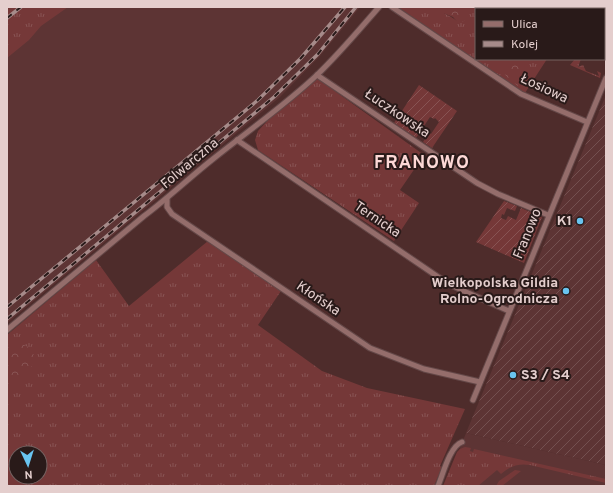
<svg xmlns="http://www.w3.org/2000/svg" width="613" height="493" font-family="Overpass,sans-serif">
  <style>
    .built { fill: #5d3434 }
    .industrial { fill: url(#industrial-furrows) }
    .grass { fill: url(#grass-tufts); fill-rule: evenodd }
    .forest { fill: url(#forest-crowns) }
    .garden { fill: url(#garden-furrows) }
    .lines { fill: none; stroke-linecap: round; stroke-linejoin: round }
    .street-casing { stroke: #644848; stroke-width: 7 }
    .street { stroke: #946d6b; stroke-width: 5 }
    .rail-casing { stroke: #a68b8a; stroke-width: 3.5 }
    .rail { stroke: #291a19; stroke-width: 2; stroke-dasharray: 6; stroke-linecap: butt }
    .poi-dot { fill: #69c4f0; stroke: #291a19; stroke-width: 1.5 }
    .labels { text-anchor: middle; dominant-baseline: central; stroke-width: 4; stroke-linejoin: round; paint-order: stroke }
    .street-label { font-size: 14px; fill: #e4cecd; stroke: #291a19 }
    .poi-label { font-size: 14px; font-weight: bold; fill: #e4cecd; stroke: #291a19; text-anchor: end }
    .district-label { font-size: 18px; font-weight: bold; letter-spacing: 1px; fill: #fcd8d6; stroke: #291a19 }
  </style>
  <defs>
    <pattern id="industrial-furrows" width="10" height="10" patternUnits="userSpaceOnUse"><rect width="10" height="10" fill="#5d3434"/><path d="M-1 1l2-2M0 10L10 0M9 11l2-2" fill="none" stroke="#745050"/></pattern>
    <pattern id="grass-tufts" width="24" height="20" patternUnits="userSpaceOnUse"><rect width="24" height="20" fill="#753838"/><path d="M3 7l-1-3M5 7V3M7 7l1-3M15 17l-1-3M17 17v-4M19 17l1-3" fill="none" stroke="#885454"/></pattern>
    <pattern id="forest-crowns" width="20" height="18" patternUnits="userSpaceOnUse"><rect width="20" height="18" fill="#753838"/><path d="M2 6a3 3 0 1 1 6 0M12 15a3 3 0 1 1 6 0" fill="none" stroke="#885454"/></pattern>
    <pattern id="garden-furrows" width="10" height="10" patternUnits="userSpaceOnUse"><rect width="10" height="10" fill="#753838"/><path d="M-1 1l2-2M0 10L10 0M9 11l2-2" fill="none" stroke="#885454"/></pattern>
  </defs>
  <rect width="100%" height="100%" fill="#4e2c2b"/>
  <!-- built -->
  <g class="built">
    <polygon points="7,7 360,7 320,56 280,97 7,323"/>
    <polygon points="466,433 606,465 606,486 445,486"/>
  </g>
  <!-- industrial -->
  <polygon class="industrial" points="606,95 606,465 466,433"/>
  <!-- grass -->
  <g class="grass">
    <polygon points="7,7 68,7 41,26 29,40 7,58"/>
    <path d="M398 7H438C442 14 450 15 457 21L462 10V7H484L487 9H476V59H547L525 93Z"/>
    <polygon points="575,59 581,59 578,67 583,65 586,71 599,76 597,71 601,73 600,78 570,65"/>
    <polygon points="318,79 424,155 400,190 419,203 394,241 258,150 255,140 258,131 270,118 315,80"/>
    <path d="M208 241 281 291 258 325 322 371 367 388 465 409 440 466 442 467 434 486H7V335L96 260 129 306ZM16 453H40V477H16Z"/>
    <path d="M465 447 471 448 470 451 473 452 474 449 606 479V483L530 465C519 463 510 466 501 474L497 470 478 486H443L457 452 460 449Z"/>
    <polygon points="515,470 521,471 502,486 496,486 499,481"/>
  </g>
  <!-- forest -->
  <g class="forest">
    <polygon points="438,7 462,7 465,20 459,24 453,17 438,11"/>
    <polygon points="495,59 523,59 526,69 523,84 518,86 507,77 495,62"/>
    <polygon points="11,343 25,345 33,352 35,362 24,376 7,388 7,345"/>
  </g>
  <!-- garden -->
  <g class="garden">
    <polygon points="419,85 457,111 432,148 423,142 429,133 431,134 439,122 435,118 434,119 430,117 416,138 394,123"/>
    <polygon points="504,201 517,206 515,211 507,208 504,215 502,214 501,218 506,220 508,216 516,220 521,208 542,217 524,263 476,242"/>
  </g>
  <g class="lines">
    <!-- street casing -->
    <g class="street-casing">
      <g id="street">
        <polyline points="392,7 521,94 587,122"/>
        <polyline points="587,7 589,9"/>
        <polyline points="604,20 606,21"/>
        <polyline points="317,75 477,183 498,194 548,215"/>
        <polyline points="237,140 447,283 466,292 509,311"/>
        <polyline points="167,198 167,207 172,214 370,348 424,369 480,382"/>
        <path d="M7 330 144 216C168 198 189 178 213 159 248 131 284 106 317 75 339 54 359 30 379 7"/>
        <polyline points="473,400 606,78"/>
        <path d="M438 486C443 474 450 446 462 442"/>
      </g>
    </g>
    <!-- street -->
    <use href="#street" class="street"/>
    <!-- rail casing -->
    <g class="rail-casing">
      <g id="rail">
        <polyline points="7,18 21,7"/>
        <polyline points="7,307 258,100 301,58 345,7"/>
        <polyline points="7,319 274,97 318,54 356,7"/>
      </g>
    </g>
    <!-- rail -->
    <use href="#rail" class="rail"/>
  </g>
  <!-- markers -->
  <g class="poi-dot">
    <circle cx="580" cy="221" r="4"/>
    <circle cx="566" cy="291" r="4"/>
    <circle cx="513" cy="375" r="4"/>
  </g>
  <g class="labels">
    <!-- street labels -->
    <g class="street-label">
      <text transform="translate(544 89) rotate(25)">Łosiowa</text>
      <text transform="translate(397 114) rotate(34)">Łuczkowska</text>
      <text transform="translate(190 164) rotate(-40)">Folwarczna</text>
      <text transform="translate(377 220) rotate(34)">Ternicka</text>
      <text transform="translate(528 234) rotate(-68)">Franowo</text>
      <text transform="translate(318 299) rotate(34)">Kłońska</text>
    </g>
    <!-- poi labels -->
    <g class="poi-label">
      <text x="572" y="221">K1</text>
      <text x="558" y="283">Wielkopolska Gildia<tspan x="558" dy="16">Rolno-Ogrodnicza</tspan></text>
      <text x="521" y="375" text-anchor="start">S3 / S4</text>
    </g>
    <!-- district labels -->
    <g class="district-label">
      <text x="422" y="163">FRANOWO</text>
    </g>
  </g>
  <!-- border -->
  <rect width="613" height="493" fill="none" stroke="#e4cecd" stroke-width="16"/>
  <!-- legend -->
  <rect x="475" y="8" width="130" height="52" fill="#291a19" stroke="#746261"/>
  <rect x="483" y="21" width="20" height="6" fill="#946d6b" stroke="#746261"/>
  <text x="511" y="28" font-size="12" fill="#e4cecd">Ulica</text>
  <rect x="483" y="41" width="20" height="6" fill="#a68b8a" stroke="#746261"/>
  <text x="511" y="48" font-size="12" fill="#e4cecd">Kolej</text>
  <!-- north arrow -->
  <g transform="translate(28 465) rotate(176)"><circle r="19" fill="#291a19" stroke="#746261"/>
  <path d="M0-3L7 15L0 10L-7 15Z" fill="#69c4f0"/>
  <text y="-6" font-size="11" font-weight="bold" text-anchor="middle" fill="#e4cecd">N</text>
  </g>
</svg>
